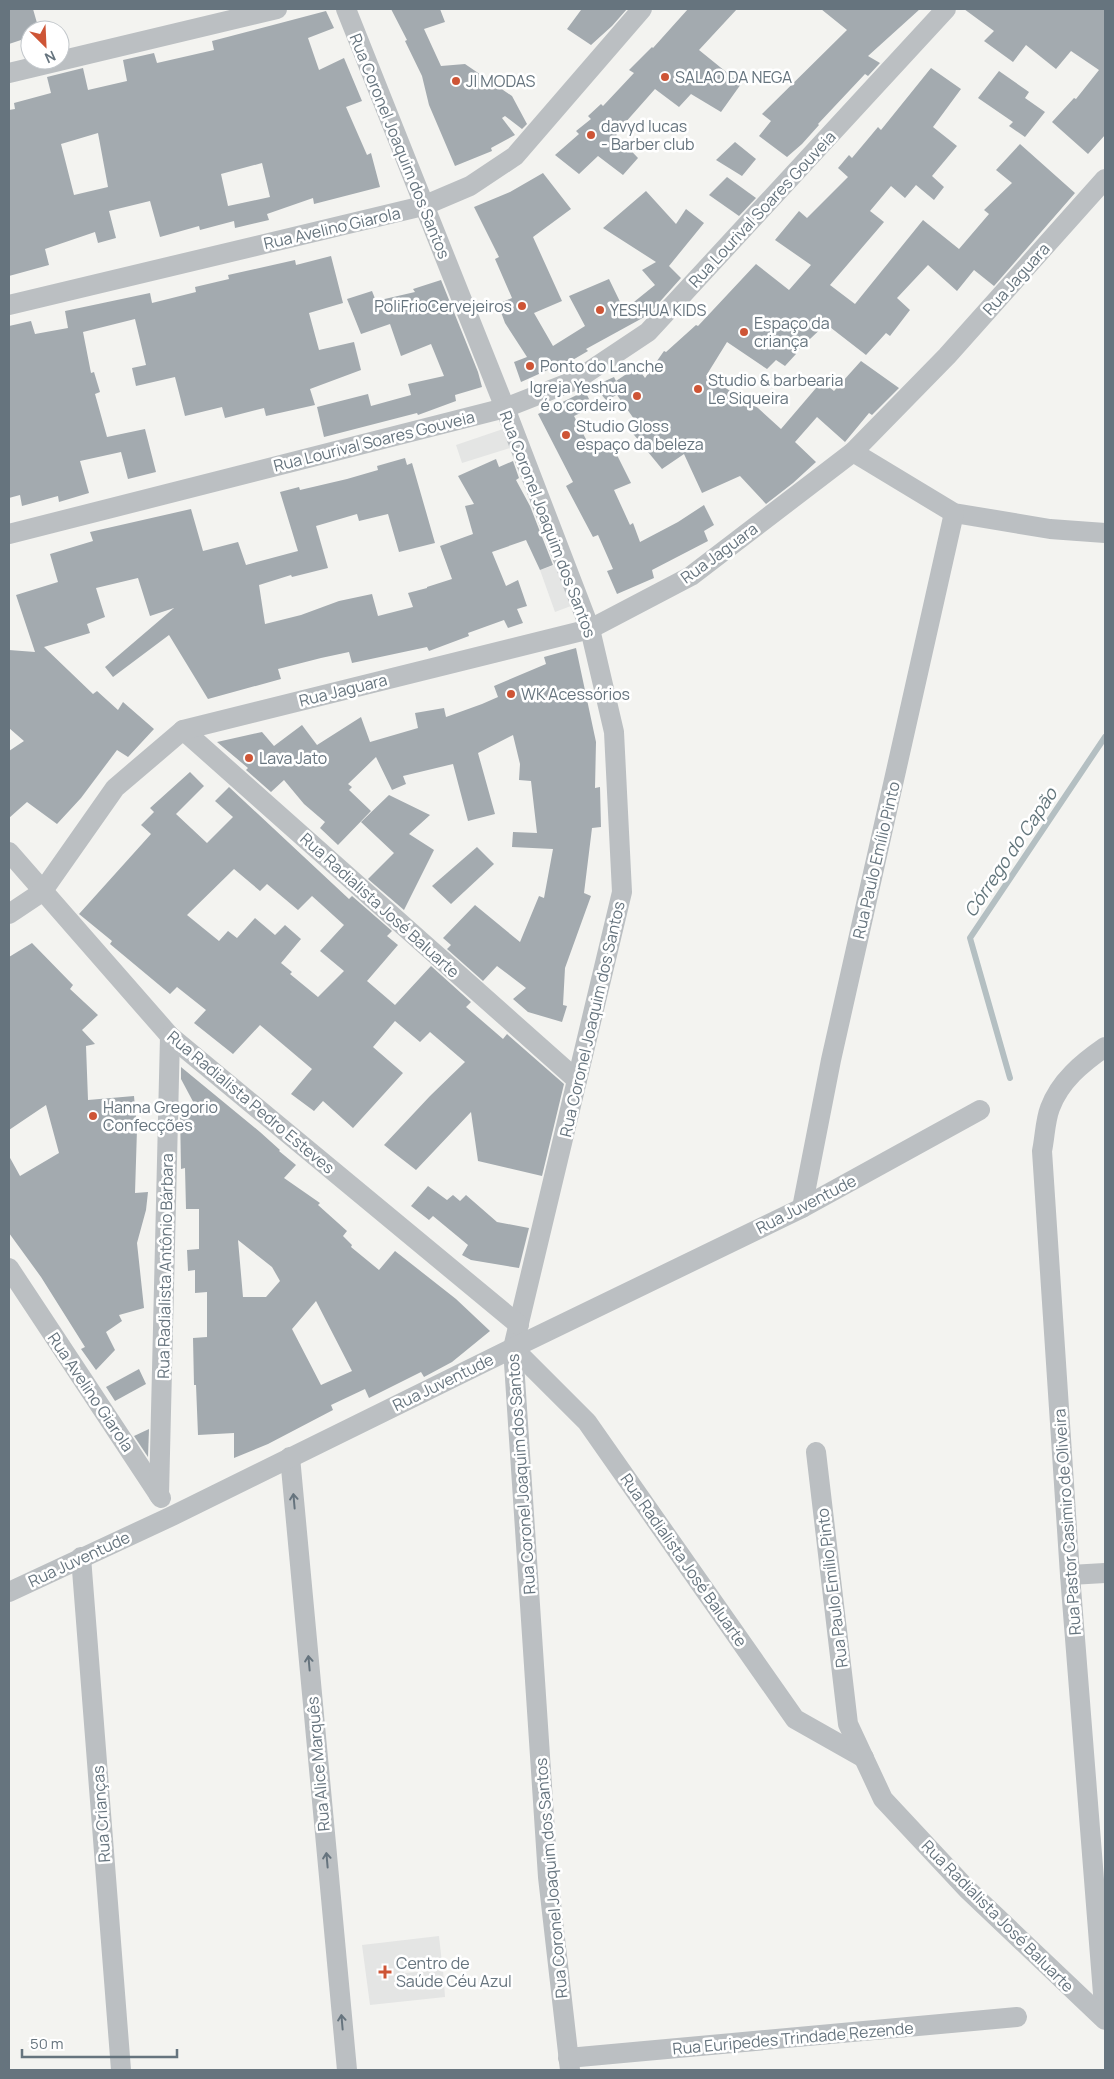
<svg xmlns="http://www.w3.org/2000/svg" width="1114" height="2079" font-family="Manrope,sans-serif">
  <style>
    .built { fill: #e4e5e4 }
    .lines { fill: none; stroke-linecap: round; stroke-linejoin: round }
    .stream { stroke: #b4bfc2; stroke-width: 6 }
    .building { fill: #a3aaaf; fill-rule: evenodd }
    .minor { stroke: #bbbfc2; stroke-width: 20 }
    .oneway { stroke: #66747e }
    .poi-dot { fill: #ce5536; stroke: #fff; stroke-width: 2 }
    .labels { text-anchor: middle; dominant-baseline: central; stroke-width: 5; stroke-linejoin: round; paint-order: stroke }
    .poi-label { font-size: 16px; fill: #66747e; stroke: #fff; text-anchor: start }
    .street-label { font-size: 16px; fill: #66747e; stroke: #fff }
    .water-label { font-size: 18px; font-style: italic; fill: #62757b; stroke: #fff }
  </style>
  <rect width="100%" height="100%" fill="#f3f3f0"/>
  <!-- built -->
  <g class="built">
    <polygon points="503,429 510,448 462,463 456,445"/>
    <polygon points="564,562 579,603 555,612 540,570"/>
    <polygon points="439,1936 442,1963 403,1969 404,1973 443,1970 445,1997 370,2005 362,1945"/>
  </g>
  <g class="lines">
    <!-- stream -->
    <polyline class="stream" points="1010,1078 970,938 1105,737"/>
  </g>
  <!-- building -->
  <g class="building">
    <polygon points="9,9 33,9 39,30 30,30 30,37 9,44"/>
    <polygon points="391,9 440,9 445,22 424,29 441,66 465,64 512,96 527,124 522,129 505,116 502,118 515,135 491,148 492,151 455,166 429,105 422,76 405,41 407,40"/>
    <polygon points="578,9 627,9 612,26 591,45 567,29 581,10"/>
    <polygon points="688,9 737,9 699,50 741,84 721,112 691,94 679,107 655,89 624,124 627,126 616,135 638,158 623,175 598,156 579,174 555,155 579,134 576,131 591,119 588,116 601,104 603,106 634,73 629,70 652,47 653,48"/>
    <polygon points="821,9 920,9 868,56 880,63 868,76 865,74 818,124 819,125 802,144 787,157 759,136 771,121 762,114 847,30"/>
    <polygon points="964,9 1105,9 1105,135 1088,154 1052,122 1074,98 1076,99 1099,70 1071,51 1056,69 1026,45 1013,62 984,41 994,31"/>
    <path d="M326 11 334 28 308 38 319 70 344 58 362 101 346 107 367 155 371 153 380 187 314 204 313 198 267 214 269 220 235 228 234 221 200 230 199 226 160 237 150 201 109 211 116 238 98 243 95 232 45 249 49 265 9 276V110L15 109 14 103 51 93 47 77 83 68 88 90 127 81 123 60 154 53 157 63 214 50 212 41ZM98 133 108 187 74 195 61 144ZM262 163 270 197 228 206 221 174Z"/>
    <polygon points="931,68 961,89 933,127 957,146 932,176 944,187 934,200 916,185 905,198 891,186 870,211 884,222 830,285 855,304 923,220 959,249 989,214 984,210 1012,183 996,170 1020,144 1075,193 994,286 974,270 957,291 928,265 897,298 910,310 890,336 886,333 866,355 826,324 795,353 796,354 785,366 776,360 767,369 727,342 706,376 758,408 781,429 822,381 834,391 861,361 899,388 872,415 869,413 845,442 817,417 795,442 816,462 793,483 766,504 740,476 702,493 684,454 662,469 630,430 639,426 617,395 606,400 594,386 614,377 616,381 637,367 645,378 664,351 666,352 696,325 698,326 756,264 789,290 811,265 775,240 799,211 807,218 848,177 838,168 849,155 852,158 878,127 881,130"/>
    <polygon points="999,71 1029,92 1025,98 1045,112 1025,137 1009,126 1013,122 978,98"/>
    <polygon points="735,142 756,159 742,176 716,160"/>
    <polygon points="543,173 571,209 533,237 562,301 534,313 553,346 585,326 569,296 609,279 624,310 655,285 642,270 656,262 603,228 646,191 676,224 686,209 704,223 669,266 681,278 648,315 586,349 588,351 552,372 550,369 521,382 514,362 527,357 505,323 498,304 512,298 495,259 499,257 474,207 510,192"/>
    <polygon points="727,177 756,198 739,216 709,195"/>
    <polygon points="331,256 343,303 309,313 319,350 354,342 361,370 310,389 315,405 266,416 264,408 225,418 222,407 185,416 175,377 136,386 132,368 146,365 135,319 83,332 91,373 94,372 100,392 95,394 107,437 145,429 156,472 128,479 121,452 80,461 89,493 59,502 58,496 22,506 20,495 9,498 9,326 31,321 35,334 68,328 65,311 150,293 152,303 196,292 195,287 229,279 228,275 295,260 296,265"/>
    <polygon points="441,280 478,372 482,387 455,395 456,401 418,415 417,413 324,437 317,407 368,394 371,406 411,395 408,384 444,376 431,344 401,356 390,324 361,334 347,299 372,291 376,301 415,292 413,289"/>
    <polygon points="585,391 593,407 574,416 590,447 609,439 631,483 614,490 630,525 633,523 640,542 678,522 704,505 714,525 704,531 708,541 652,570 654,578 617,594 607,571 613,569 598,535 593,537 566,486 573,482 538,414"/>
    <polygon points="405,458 407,465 412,463 435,543 399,552 388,514 359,521 357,514 316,526 328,568 292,577 291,575 259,585 265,624 301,615 339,601 372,594 378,616 413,607 408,593 427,588 427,587 452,579 440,546 473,534 465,506 474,504 458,476 496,459 499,467 513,461 519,478 516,480 530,506 553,565 540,570 526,540 492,552 506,586 518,580 527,606 517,609 523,623 508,628 504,620 468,633 469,636 429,651 427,647 352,663 349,652 321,658 278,669 281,679 208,699 169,635 113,677 105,667 174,608 150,616 138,578 96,588 105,617 87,624 90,633 44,647 93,694 97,691 118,710 123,702 154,729 128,757 117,750 81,798 57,824 27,802 9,818 9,751 24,741 9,728 9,650 35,652 16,595 58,582 50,554 93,541 90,532 191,509 203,551 238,542 246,565 298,551 280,492 299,487 300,490 347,479 378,470 377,466"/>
    <polygon points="576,648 596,742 595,788 600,787 601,827 592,828 584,893 591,896 565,968 563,1005 567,1006 562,1022 528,1012 513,999 526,988 497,966 483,981 447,949 451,945 443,938 475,905 520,942 539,896 544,898 553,849 512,847 513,832 537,833 531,781 519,780 520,764 513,735 478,753 495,814 468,821 453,764 403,776 406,784 392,790 376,757 348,784 352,787 349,790 371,811 338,845 320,828 325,822 304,804 284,780 271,792 246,770 248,768 217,742 262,732 274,746 302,725 317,745 361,717 370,742 418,728 415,713 444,708 446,717 482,704 498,697 494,686 546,664 544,657"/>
    <path d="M190 772 204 786 176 814 207 843 233 817 215 801 229 787 349 899 352 896 392 931 387 936 398 945 367 981 395 1005 431 966 471 1002 466 1007 503 1039 507 1034 564 1084 542 1176 478 1161 471 1112 416 1170 384 1145 430 1096 465 1062 430 1032 420 1042 395 1021 373 1047 403 1073 353 1128 323 1101 314 1111 291 1094 312 1069 260 1025 233 1054 194 1023 206 1010 177 987 170 994 110 944 112 941 79 914 151 834 141 825 154 812 150 808ZM234 869 260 891 267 884 298 910 312 896 344 925 320 951 344 971 318 997 290 974 292 972 281 963 301 939 285 925 275 935 255 918 237 938 228 931 219 941 187 915Z"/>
    <polygon points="389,795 430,815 409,834 434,850 404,910 368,879 394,853 361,822"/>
    <polygon points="477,847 494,864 451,904 432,886"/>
    <polygon points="32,943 73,985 70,989 98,1015 82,1030 95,1044 86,1046 88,1100 134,1096 137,1129 135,1193 148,1192 146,1210 137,1243 144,1308 119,1315 122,1321 106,1332 115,1350 96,1370 81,1349 85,1347 41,1277 9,1233 9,1156 20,1176 59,1153 46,1105 9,1130 9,957"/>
    <path d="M181 1067 260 1132 280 1150 279 1151 296 1165 284 1178 320 1203 318 1205 347 1231 343 1236 352 1245 351 1247 379 1270 395 1251 456 1299 490 1331 452 1362 424 1377 421 1372 369 1398 365 1389 331 1405 333 1410 268 1444 234 1458V1433L198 1435 196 1385H194L193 1338 207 1337V1292L195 1293V1270L188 1271 187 1250 199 1249V1209H186L185 1168 181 1169 180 1111H198L181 1079ZM238 1240 272 1267 280 1281 266 1297H243ZM316 1301 352 1371 321 1385 292 1329Z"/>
    <polygon points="428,1186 447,1200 453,1195 460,1201 466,1195 497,1222 529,1228 519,1268 471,1260 462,1255 468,1245 433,1216 429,1220 411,1206"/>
    <polygon points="139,1369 146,1384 115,1401 106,1387"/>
    <polygon points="149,1429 148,1457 134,1436"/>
  </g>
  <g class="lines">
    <!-- minor -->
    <g class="minor">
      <polyline points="346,9 505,408 590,629 614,732 622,892 513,1348 548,1877 570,2070"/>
      <polyline points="9,73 277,9"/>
      <polyline points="9,305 423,206 470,186 515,156 642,9"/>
      <polyline points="853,452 954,513 1050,529 1105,533"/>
      <polyline points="9,534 505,408 576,380 648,332 946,9"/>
      <polyline points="183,730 577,1080"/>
      <polyline points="9,852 170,1036 519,1325"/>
      <polyline points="9,914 42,892 115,788 183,730 590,629 691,576 853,452 947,356 1105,179"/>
      <path d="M1105 1047C1082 1063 1060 1081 1050 1108 1045 1121 1045 1137 1042 1151L1070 1575 1105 2019"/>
      <polyline points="802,1208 831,1060 954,513"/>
      <polyline points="9,1268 161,1498"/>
      <polyline points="513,1348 587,1422 795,1719 864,1758"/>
      <polyline points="816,1452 848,1724 883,1799 967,1889 1105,2020"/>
      <polyline points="290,1457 347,2070"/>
      <polyline points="159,1495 170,1036"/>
      <polyline points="81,1557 121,2070"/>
      <polyline points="1070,1575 1105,1573"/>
      <polyline points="9,1592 170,1517 513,1348 802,1208 980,1110"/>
      <polyline points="568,2058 1017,2017"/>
    </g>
  </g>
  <!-- one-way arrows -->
  <defs><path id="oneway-shaft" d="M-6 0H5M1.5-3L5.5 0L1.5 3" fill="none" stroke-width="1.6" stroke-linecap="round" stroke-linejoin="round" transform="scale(1.25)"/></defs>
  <g class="oneway">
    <use href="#oneway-shaft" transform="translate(294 1501) rotate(-95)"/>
    <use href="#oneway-shaft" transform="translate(309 1663) rotate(-95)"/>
    <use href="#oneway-shaft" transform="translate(327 1860) rotate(-95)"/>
    <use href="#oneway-shaft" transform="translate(342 2022) rotate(-95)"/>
  </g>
  <!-- markers -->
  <g class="poi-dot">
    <circle cx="665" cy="77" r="5"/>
    <circle cx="456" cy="81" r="5"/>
    <circle cx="591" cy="135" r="5"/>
    <circle cx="522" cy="306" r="5"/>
    <circle cx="600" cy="310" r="5"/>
    <circle cx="744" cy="332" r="5"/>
    <circle cx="530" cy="366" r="5"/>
    <circle cx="698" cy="389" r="5"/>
    <circle cx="637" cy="396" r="5"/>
    <circle cx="566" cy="435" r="5"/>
    <circle cx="511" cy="694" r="5"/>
    <circle cx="249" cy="758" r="5"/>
    <circle cx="93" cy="1116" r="5"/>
    <path d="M382.5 1964.5h5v5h5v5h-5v5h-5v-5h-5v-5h5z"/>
  </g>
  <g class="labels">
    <!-- poi labels -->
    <g class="poi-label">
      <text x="675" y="77">SALAO DA NEGA</text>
      <text x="466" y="81">JI MODAS</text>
      <text x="601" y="126">davyd lucas<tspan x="601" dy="18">- Barber club</tspan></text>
      <text x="512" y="306" text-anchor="end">PoliFrioCervejeiros</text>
      <text x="610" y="310">YESHUA KIDS</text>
      <text x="754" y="323">Espaço da<tspan x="754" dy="18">criança</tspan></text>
      <text x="540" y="366">Ponto do Lanche</text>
      <text x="708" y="380">Studio &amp; barbearia<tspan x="708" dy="18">Le Siqueira</tspan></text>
      <text x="627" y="387" text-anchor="end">Igreja Yeshua<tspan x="627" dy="18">é o cordeiro</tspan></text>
      <text x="576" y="426">Studio Gloss<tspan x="576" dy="18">espaço da beleza</tspan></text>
      <text x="521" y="694">WK Acessórios</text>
      <text x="259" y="758">Lava Jato</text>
      <text x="103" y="1107">Hanna Gregorio<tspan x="103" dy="18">Confecções</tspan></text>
      <text x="396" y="1963">Centro de<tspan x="396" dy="18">Saúde Céu Azul</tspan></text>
    </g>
    <!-- street labels -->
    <g class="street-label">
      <text transform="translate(400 146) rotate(68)">Rua Coronel Joaquim dos Santos</text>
      <text transform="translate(762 209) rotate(-47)">Rua Lourival Soares Gouveia</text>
      <text transform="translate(332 228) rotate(-13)">Rua Avelino Giarola</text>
      <text transform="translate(1016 279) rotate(-48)">Rua Jaguara</text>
      <text transform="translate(374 441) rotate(-14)">Rua Lourival Soares Gouveia</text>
      <text transform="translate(548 524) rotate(69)">Rua Coronel Joaquim dos Santos</text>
      <text transform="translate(719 553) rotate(-36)">Rua Jaguara</text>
      <text transform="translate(343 690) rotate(-14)">Rua Jaguara</text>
      <text transform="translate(876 860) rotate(-77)">Rua Paulo Emílio Pinto</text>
      <text transform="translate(380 905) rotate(42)">Rua Radialista José Baluarte</text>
      <text transform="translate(592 1019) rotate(-77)">Rua Coronel Joaquim dos Santos</text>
      <text transform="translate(251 1102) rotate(40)">Rua Radialista Pedro Esteves</text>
      <text transform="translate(806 1204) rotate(-27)">Rua Juventude</text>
      <text transform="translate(165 1266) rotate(-89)">Rua Radialista Antônio Bárbara</text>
      <text transform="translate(443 1382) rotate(-26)">Rua Juventude</text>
      <text transform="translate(91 1392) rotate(56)">Rua Avelino Giarola</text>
      <text transform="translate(521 1474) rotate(-94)">Rua Coronel Joaquim dos Santos</text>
      <text transform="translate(1067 1522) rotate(-94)">Rua Pastor Casimiro de Oliveira</text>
      <text transform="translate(79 1559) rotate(-25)">Rua Juventude</text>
      <text transform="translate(684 1560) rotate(55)">Rua Radialista José Baluarte</text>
      <text transform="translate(832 1588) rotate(-97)">Rua Paulo Emílio Pinto</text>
      <text transform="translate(318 1764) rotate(-95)">Rua Alice Marquês</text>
      <text transform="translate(101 1814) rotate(-94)">Rua Crianças</text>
      <text transform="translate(551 1878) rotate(-95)">Rua Coronel Joaquim dos Santos</text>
      <text transform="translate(998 1916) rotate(45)">Rua Radialista José Baluarte</text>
      <text transform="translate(793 2038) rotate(-5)">Rua Euripedes Trindade Rezende</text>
    </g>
    <!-- water labels -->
    <g class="water-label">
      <text transform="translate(1010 852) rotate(-56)">Córrego do Capão</text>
    </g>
  </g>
  <!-- border -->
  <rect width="1114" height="2079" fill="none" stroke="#66747e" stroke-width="20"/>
  <!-- north arrow -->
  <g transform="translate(45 45) rotate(156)"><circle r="24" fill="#ffffff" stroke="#c2c7cb"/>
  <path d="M0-4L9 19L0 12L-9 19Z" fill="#ce5536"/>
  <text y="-8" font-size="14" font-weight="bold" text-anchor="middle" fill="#66747e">N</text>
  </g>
  <!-- scale -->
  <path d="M22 2049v8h155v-8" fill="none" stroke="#66747e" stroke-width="2.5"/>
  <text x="30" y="2049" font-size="15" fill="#66747e" stroke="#ffffff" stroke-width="4" paint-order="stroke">50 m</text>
</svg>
